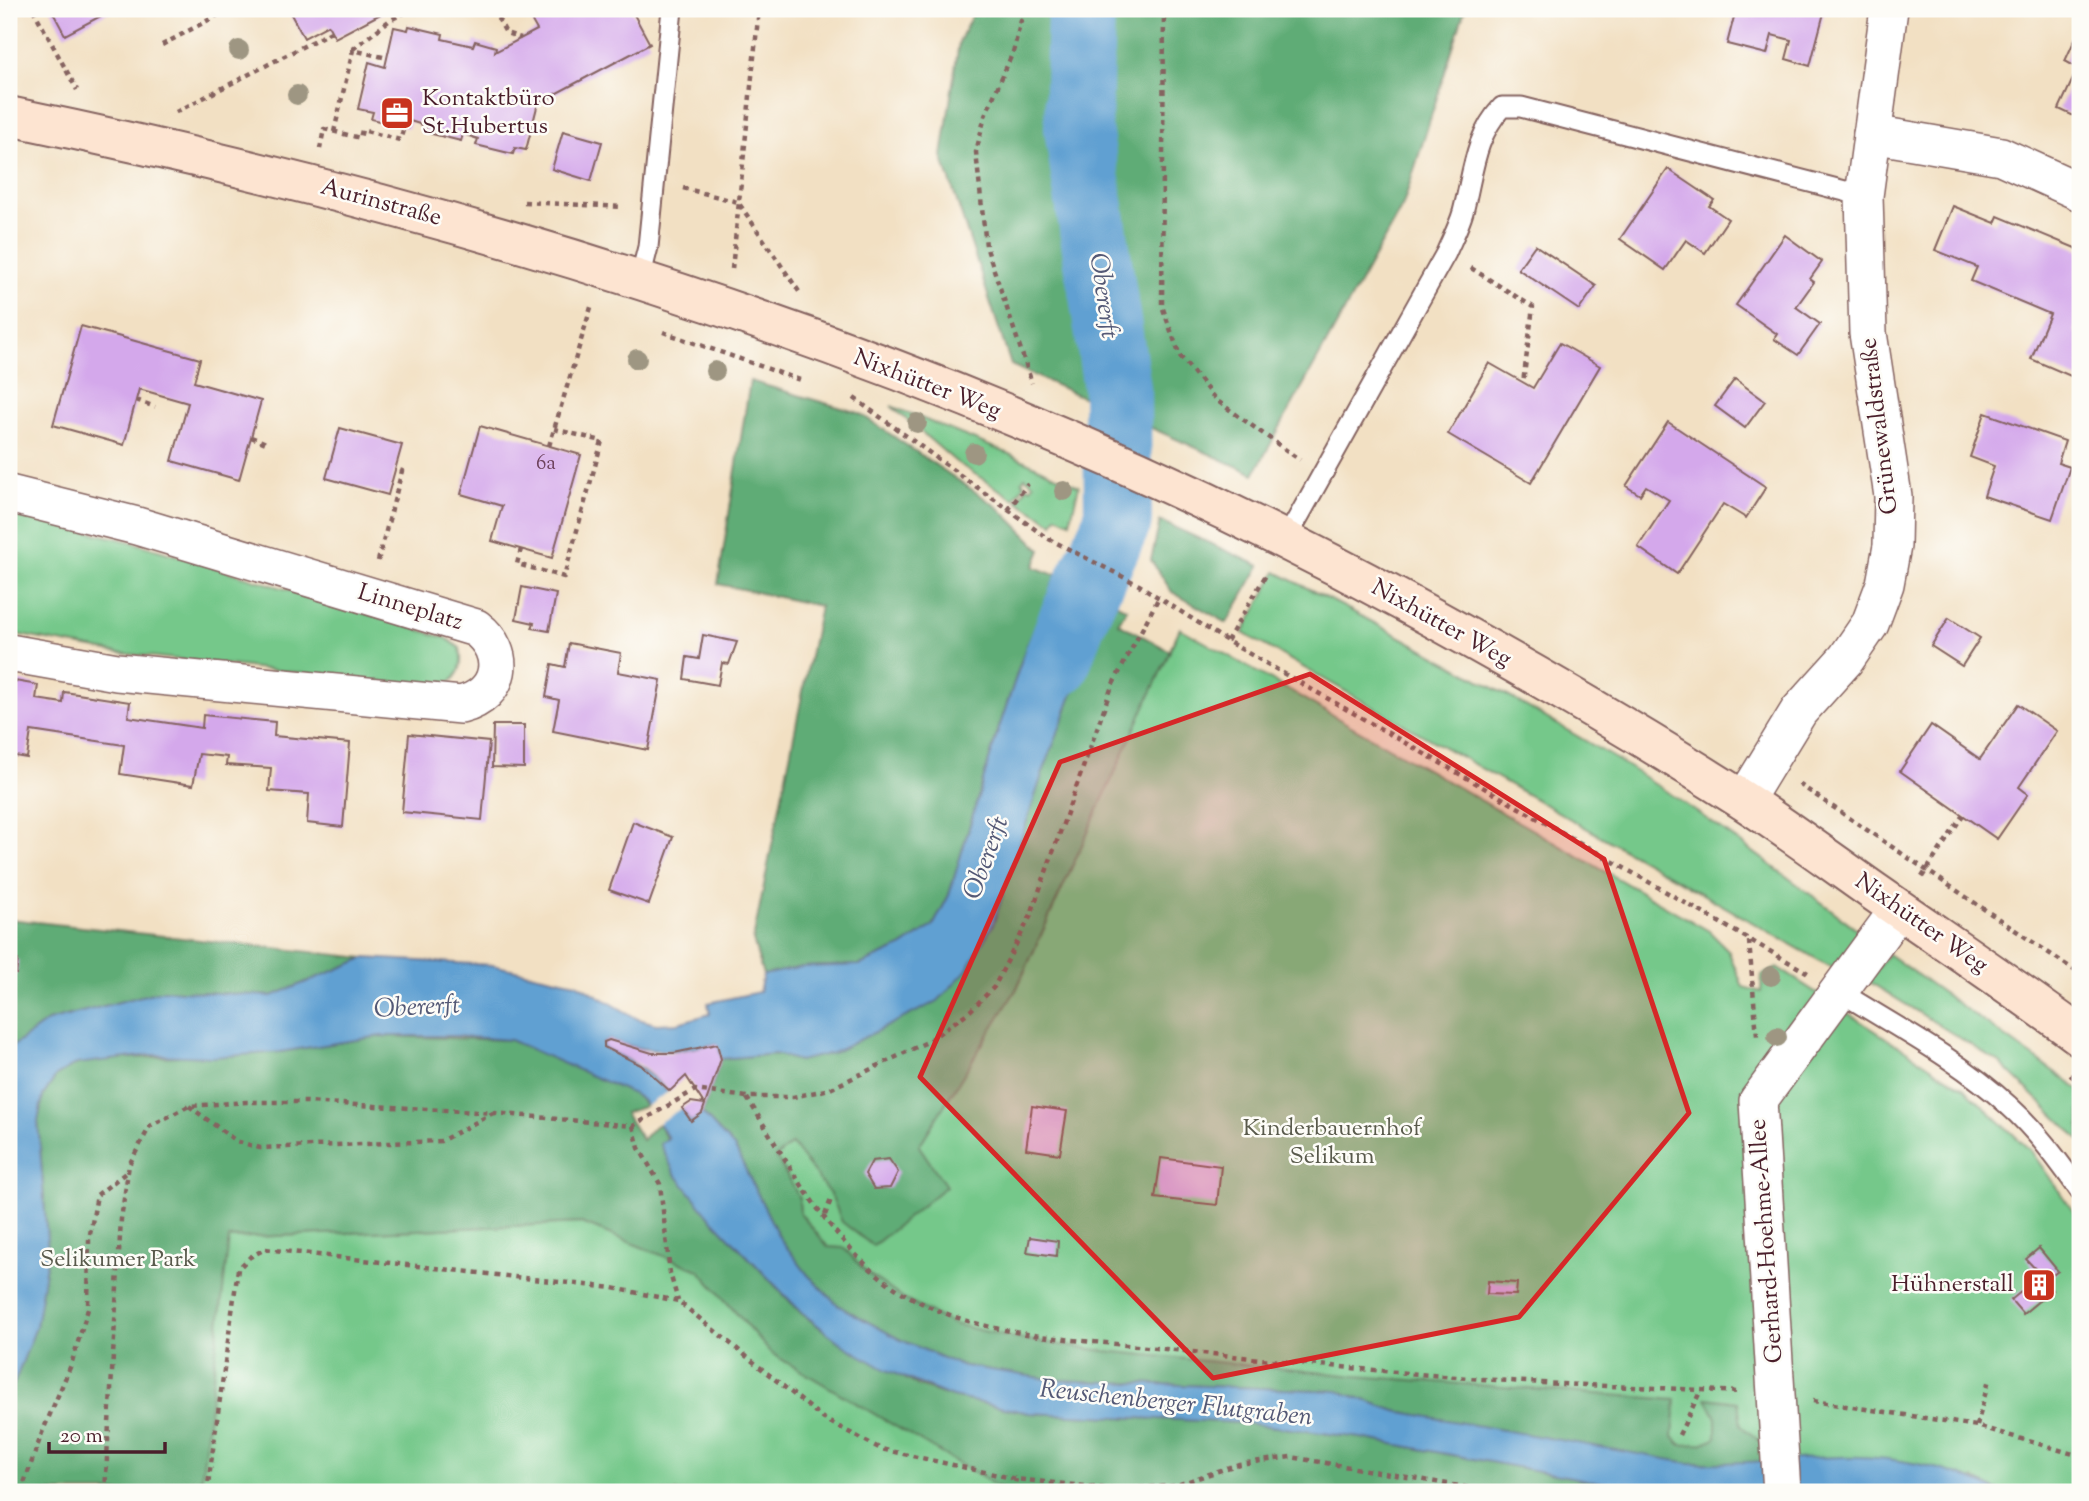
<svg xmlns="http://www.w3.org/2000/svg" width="2089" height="1501" font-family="'Sorts Mill Goudy',serif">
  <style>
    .green { fill: #74c88a; stroke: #5f745a; stroke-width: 2 }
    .forest { fill: #5fac76; stroke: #546650; stroke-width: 2 }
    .water { fill: #60a0d2; stroke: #55607e; stroke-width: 2 }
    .pier { fill: #f2e0c3 }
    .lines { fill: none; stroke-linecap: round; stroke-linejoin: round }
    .river { stroke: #60a0d2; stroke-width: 68 }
    .building { fill: #d4a8eb }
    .service-casing { stroke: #856360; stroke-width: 23 }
    .minor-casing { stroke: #856360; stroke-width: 40 }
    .secondary-casing { stroke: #856360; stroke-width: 42 }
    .path { stroke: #856360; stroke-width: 4.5; stroke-dasharray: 5 5; stroke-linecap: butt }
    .service { stroke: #fff; stroke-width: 19 }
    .minor { stroke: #fff; stroke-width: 37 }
    .secondary { stroke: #fde4d1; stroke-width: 38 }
    .tree { fill: #9e9682 }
    .marked { fill: #d62828; fill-opacity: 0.2; stroke: #d62828; stroke-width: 5; stroke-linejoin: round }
    .labels { text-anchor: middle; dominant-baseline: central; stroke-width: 5; stroke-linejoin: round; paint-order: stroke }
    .number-label { font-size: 21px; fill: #6c415b }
    .poi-label { font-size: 24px; fill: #4a1f2b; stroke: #fdfcf7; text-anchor: start }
    .street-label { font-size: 24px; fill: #4a1f2b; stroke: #fdfcf7 }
    .park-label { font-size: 24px; fill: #595a4c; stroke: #fdfcf7 }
    .water-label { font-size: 26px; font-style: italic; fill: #545976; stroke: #fdfcf7 }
  </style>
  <rect width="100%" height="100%" fill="#fdfcf7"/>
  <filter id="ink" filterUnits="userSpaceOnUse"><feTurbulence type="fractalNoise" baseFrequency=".0143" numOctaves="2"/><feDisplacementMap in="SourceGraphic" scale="14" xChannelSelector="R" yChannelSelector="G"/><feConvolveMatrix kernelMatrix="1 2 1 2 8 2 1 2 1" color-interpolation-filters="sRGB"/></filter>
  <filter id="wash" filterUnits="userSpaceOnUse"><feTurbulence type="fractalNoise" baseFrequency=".00686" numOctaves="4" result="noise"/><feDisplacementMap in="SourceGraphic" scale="28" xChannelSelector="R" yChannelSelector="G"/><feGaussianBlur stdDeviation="1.57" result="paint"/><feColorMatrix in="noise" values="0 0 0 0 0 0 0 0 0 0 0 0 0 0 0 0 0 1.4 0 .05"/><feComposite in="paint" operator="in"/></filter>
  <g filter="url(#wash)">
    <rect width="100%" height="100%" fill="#f2e0c3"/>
    <!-- green -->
    <g class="green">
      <polygon points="891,406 1007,453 1079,486 1070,522 1057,516 1053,523 1017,501 1028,486 1031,488 1034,484 1025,477 1022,481 1025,484 1014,499 956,462"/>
      <path d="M9 513 132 542 446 638 460 648C464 669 458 680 439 688L119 653 9 633Z"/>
      <path d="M1276 572C1392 631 1507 693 1619 761 1703 813 1782 873 1861 932L1836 970 1243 633Z"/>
      <polygon points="1180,628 1709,931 1728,950 1743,987 1761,992 1762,975 1778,968 1965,1089 2031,1151 2080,1221 2080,1492 2000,1492 1974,1479 1794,1492 1018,1492 748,1178 792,1144 1016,990"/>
      <polygon points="9,938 228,1238 582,1223 699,1270 771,1353 1007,1492 9,1492"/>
      <polygon points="1888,954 2080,1090 2080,1140 2000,1063 1868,981"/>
    </g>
    <!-- forest -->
    <g class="forest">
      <polygon points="975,9 1465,9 1403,205 1254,474 1011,365 942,156 959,42"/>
      <polygon points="750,381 859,413 999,508 1041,550 1034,567 1052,574 1057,573 1025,650 996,737 949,895 933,926 901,947 860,965 803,967 763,975 753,940 820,606 718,584"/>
      <polygon points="1160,521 1260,566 1227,623 1172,592 1151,560"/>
      <polygon points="1110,595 1113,602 1127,609 1118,623 1170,651 1016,990 919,1146 946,1186 873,1246 842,1222 832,1197 792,1144 776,1157 799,1197 800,1213 828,1247 844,1248 866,1272 905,1300 953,1324 1013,1338 1105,1351 1356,1376 1676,1400 1673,1437 1681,1445 1701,1444 1716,1438 1716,1418 1706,1398 1738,1402 1741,1426 1765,1445 1766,1463 1689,1463 1624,1453 1396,1411 1338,1391 1054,1380 959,1365 899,1339 839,1306 808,1275 779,1237 735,1148 702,1113 721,1059 775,1054 799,1061 993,924 1042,775"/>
      <polygon points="9,919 365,958 272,996 164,990 48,1021 9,1049"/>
      <polygon points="381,1036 510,1040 633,1093 646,1106 625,1113 642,1140 658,1123 709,1216 801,1313 843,1345 919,1386 952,1397 1029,1413 1245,1423 1361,1438 1651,1492 1007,1492 771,1353 699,1270 582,1223 229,1238 200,1492 9,1492 9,1397 36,1327 48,1252 38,1121 43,1096 56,1076 77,1064 105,1059 280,1052"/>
    </g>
    <!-- water -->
    <path class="water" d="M1071 568 1104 584 1110 595 1042 775 993 925 966 971 938 1001 833 1053 799 1061 775 1054 721 1059 716 1044C673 1053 652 1054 609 1040L603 1043 606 1048C647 1069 664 1083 691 1121L702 1113 735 1148 779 1237 808 1275 839 1306 899 1339 959 1365 1054 1380 1338 1391 1396 1411 1689 1463C1740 1465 1789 1458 1839 1457 1892 1455 1953 1468 2000 1492H1651L1361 1438 1245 1423 1029 1413 952 1397 886 1370 843 1345 802 1313 709 1216 675 1174 660 1144 668 1138 642 1100 633 1094 510 1040 454 1036H381L280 1052 214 1057 151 1055 77 1064 56 1076 43 1096 38 1121 48 1252 36 1327 9 1397V1049L48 1021 164 990 272 996 365 958 492 965 576 983 638 1019 656 1024 678 1023 710 1014 708 1003 759 992 763 975 803 967 860 965 901 947 933 926 949 895 996 737 1025 650 1057 573Z"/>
    <!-- pier -->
    <g class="pier">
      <polygon points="1072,565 1106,581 1113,594 1112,600 1104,584 1071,568 1052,574 1055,569"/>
      <polygon points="673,1089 685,1106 655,1125 643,1108"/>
    </g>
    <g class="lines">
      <!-- river -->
      <polyline class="river" points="1056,664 1071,623 1118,520 1117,388 1078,128 1081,9"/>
    </g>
    <g id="blocks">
      <!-- building -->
      <g class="building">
        <polygon points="51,9 114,9 65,35"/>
        <polygon points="288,9 390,9 335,38 328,25 304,38"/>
        <polygon points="525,9 631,9 650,44 538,103 526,150 515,148 513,154 476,145 478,139 463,134 461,141 424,132 426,126 410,121 408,128 371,119 373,112 358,109 369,62 385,67 394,27 408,30 409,26 443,34 442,39 473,46 475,41 496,47 495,52 537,30"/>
        <polygon points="1736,9 1825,9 1810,66 1786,59 1791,40 1772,35 1767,54 1727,44"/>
        <polygon points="2080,28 2080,119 2059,109 2078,68 2065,61"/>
        <polygon points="563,131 602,142 591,181 552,169"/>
        <polygon points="1668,169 1714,200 1709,206 1728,219 1705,253 1686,240 1665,270 1620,239"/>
        <polygon points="1953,206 1995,223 1998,216 2080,250 2080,317 2074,332 2080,334 2080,380 2031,359 2050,314 1971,281 1977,267 1935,250"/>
        <polygon points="1785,235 1822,262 1810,279 1814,282 1796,307 1820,324 1798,355 1774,339 1777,334 1736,305"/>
        <polygon points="1535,245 1596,286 1579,310 1518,269"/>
        <polygon points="81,326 200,359 194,382 261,401 239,480 172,461 188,403 139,389 124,445 53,425"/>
        <polygon points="1560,343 1600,366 1531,483 1448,434 1489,363 1533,388"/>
        <polygon points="1735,379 1765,401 1745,428 1715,406"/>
        <polygon points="1985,413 2065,441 2058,463 2070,467 2052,519 1984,496 1994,466 1970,457"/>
        <polygon points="1668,422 1766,487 1746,518 1723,504 1677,574 1638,547 1669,500 1646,486 1640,495 1626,486"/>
        <polygon points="480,426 581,455 552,558 492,541 502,506 461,494"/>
        <polygon points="340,428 402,445 388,495 326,478"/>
        <polygon points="522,587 556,594 549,631 532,628 534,623 516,619"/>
        <polygon points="1949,618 1980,638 1962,666 1931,646"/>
        <polygon points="703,635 737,642 729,664 722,663 718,685 684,679 687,657 699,659"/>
        <polygon points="569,643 621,653 618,672 661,680 648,750 553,731 559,700 546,697 552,664 565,667"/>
        <polygon points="9,680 38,685 36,699 63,703 64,692 130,702 128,717 202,728 203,715 275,722 274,736 350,743 343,827 307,823 309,794 269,791 271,768 226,765 227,757 199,754 193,785 120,774 124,745 31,731 27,758 9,755"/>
        <polygon points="2018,704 2057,731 2019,787 2028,794 1997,839 1900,771 1931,725 1980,759"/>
        <polygon points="493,725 524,725 524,768 492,767"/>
        <polygon points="409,734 489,742 482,820 402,812"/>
        <polygon points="633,822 673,837 649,904 609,890"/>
        <polygon points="9,959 18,960 16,974 9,973"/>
        <polygon points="609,1040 652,1053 674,1053 717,1044 721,1059 702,1113 691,1121 682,1108 691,1102 704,1104 686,1076 670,1091 641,1065 604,1047 604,1042"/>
        <polygon points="1032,1106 1067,1111 1060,1154 1026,1149"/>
        <polygon points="1161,1158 1221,1166 1217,1205 1155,1198"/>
        <polygon points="889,1159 898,1172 890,1188 874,1189 865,1174 872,1161"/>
        <polygon points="1030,1237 1058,1241 1057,1256 1027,1252"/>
        <polygon points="2039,1248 2058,1271 2045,1281 2052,1290 2023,1314 2011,1300 2041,1275 2026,1259"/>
        <polygon points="1488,1281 1517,1283 1516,1295 1487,1294"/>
      </g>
    </g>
  </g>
  <g filter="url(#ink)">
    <use href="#blocks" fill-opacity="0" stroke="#856360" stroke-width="2"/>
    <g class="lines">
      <!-- service casing -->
      <g class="service-casing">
        <g id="service">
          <polyline points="640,279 648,247 672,9"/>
          <path d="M1285 541 1446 253C1452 239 1459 226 1463 212 1473 175 1474 137 1502 107H1521L1864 196"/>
          <path d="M1839 991C1896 1027 1958 1059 2008 1105 2036 1130 2058 1160 2080 1191"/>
        </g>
      </g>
      <!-- minor casing -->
      <g class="minor-casing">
        <g id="minor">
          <polyline points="1872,134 2001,156 2080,192"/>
          <path d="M9 494 137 526 476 628C509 653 502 694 461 705L117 672 9 653"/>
          <polyline points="1744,801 1799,711 1846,659 1870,624 1885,584 1892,546 1893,496 1868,333 1864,196 1889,9"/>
          <polyline points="1782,1492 1758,1101 1899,909"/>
        </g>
      </g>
      <!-- secondary casing -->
      <g class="secondary-casing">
        <path id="secondary" d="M9 116C490 215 970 366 1404 602 1518 664 1631 729 1741 799 1786 828 1829 860 1873 891 1942 939 2012 986 2080 1036"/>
      </g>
      <!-- path -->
      <g class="path">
        <polyline points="33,9 77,90"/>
        <polyline points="493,9 506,33 521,38"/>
        <polyline points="1024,9 1013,52 985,116 976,152 986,246 1032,383"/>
        <polyline points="1164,9 1162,306 1180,356 1216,400 1300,460"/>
        <polyline points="162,45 229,9"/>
        <polyline points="353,49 390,20 412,9"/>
        <polyline points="176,112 331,32"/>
        <polyline points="334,132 353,50 387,58"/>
        <polyline points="320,149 324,129 360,138 362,130 400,140 404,127"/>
        <polyline points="683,188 738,202 800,293"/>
        <polyline points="524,202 623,207"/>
        <polyline points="1471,268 1533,307 1523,383"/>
        <polyline points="732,269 759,9"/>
        <polyline points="663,332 800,380"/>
        <polyline points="854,398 1047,538 1139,585 1227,641 1808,973"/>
        <polyline points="136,400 155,407"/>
        <polyline points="251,437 266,443"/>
        <polyline points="549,446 592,304"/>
        <polyline points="1008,510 1028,484"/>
        <polyline points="521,549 517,564 564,577 602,441 554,429"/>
        <polyline points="378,561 402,471 395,469"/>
        <polyline points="1227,641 1266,575"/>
        <polyline points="1799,784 2080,974"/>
        <polyline points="1922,877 1963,815"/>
        <polyline points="1749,941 1757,1036"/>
        <polyline points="2070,1075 2080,1082"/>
        <path d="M747 1098C792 1168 837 1259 914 1299 986 1338 1076 1339 1156 1348 1269 1360 1382 1372 1496 1380 1577 1386 1658 1387 1738 1392"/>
        <polyline points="189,1106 236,1141 260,1148 441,1141 493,1113"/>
        <polyline points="633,1126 639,1148 660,1184 670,1273 678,1301"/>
        <polyline points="825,1215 832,1197"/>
        <polyline points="1813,1401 1977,1426 2080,1456"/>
        <polyline points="1977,1426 1989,1379"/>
        <polyline points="1679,1435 1701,1390"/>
        <polyline points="21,1492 42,1433 71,1365 88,1309 89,1240 97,1195 128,1171"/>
        <polyline points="105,1492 121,1219 129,1165 150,1126 189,1106 247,1102 307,1102 494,1113 633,1126 695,1090 747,1097 793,1097 830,1089 927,1042 970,1011 994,987 1030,917 1112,686 1158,599"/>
        <polyline points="207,1492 238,1269 250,1257 265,1249 613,1288 678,1301 824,1419 881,1449 1016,1479 1113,1489 1174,1486 1239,1464 1291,1457 1494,1492"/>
        <polyline points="1013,1492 1016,1479"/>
      </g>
      <!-- service -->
      <use href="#service" class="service"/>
      <!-- minor -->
      <use href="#minor" class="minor"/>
      <!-- secondary -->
      <use href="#secondary" class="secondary"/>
    </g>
    <!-- trees -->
    <g class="tree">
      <circle cx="239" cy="50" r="10"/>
      <circle cx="297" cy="95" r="10"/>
      <circle cx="637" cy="359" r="10"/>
      <circle cx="715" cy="371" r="10"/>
      <circle cx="917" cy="423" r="10"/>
      <circle cx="974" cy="453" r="10"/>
      <circle cx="1064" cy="491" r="10"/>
      <circle cx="1771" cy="976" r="10"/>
      <circle cx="1777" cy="1037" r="10"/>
    </g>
  </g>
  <!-- marked area -->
  <path class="marked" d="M1310 674 1604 859 1689 1113 1519 1317 1213 1378 920 1077 1060 762Z"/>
  <!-- icons -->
  <defs>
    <g id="office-square" transform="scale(1.75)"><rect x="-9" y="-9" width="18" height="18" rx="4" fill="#c8321e" stroke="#fdfcf7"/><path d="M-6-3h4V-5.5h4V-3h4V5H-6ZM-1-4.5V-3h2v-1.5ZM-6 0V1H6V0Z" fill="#fff"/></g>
    <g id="building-square" transform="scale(1.75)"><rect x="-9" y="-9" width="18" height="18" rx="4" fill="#c8321e" stroke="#fdfcf7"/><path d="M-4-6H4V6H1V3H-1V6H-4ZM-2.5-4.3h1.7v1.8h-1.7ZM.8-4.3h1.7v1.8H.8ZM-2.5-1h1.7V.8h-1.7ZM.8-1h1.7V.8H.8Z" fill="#fff"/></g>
  </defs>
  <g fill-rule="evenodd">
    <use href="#office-square" x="397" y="113"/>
    <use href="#building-square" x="2039" y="1285"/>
  </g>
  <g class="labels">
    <!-- number labels -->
    <g class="number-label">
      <text x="546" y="464">6a</text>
    </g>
    <!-- poi labels -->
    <g class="poi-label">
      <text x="422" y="99">Kontaktbüro<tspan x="422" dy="28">St.Hubertus</tspan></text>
      <text x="2014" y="1285" text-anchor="end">Hühnerstall</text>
    </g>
    <!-- street labels -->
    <g class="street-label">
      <text transform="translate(381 203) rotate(15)">Aurinstraße</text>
      <text transform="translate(927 385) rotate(21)">Nixhütter Weg</text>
      <text transform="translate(1880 426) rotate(-97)">Grünewaldstraße</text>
      <text transform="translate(410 608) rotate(17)">Linneplatz</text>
      <text transform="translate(1441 624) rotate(29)">Nixhütter Weg</text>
      <text transform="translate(1921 924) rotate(35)">Nixhütter Weg</text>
      <text transform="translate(1767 1241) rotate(-94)">Gerhard-Hoehme-Allee</text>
    </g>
    <!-- park labels -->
    <g class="park-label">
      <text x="1332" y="1129">Kinderbauernhof<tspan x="1332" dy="28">Selikum</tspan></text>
      <text x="118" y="1260">Selikumer Park</text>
    </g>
    <!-- water labels -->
    <g class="water-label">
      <text transform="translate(1103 296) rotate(82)">Obererft</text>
      <text transform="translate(987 858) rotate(-70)">Obererft</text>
      <text transform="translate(417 1008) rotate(-3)">Obererft</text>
      <text transform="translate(1176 1404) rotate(6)">Reuschenberger Flutgraben</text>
    </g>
  </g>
  <!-- margin -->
  <rect width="2089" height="1501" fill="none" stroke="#fdfcf7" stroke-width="35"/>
  <!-- scale -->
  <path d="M49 1442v10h116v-10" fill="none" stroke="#4a1f2b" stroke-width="3.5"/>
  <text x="60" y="1442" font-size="21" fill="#4a1f2b" stroke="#fdfcf7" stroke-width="5" paint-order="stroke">20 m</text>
</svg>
